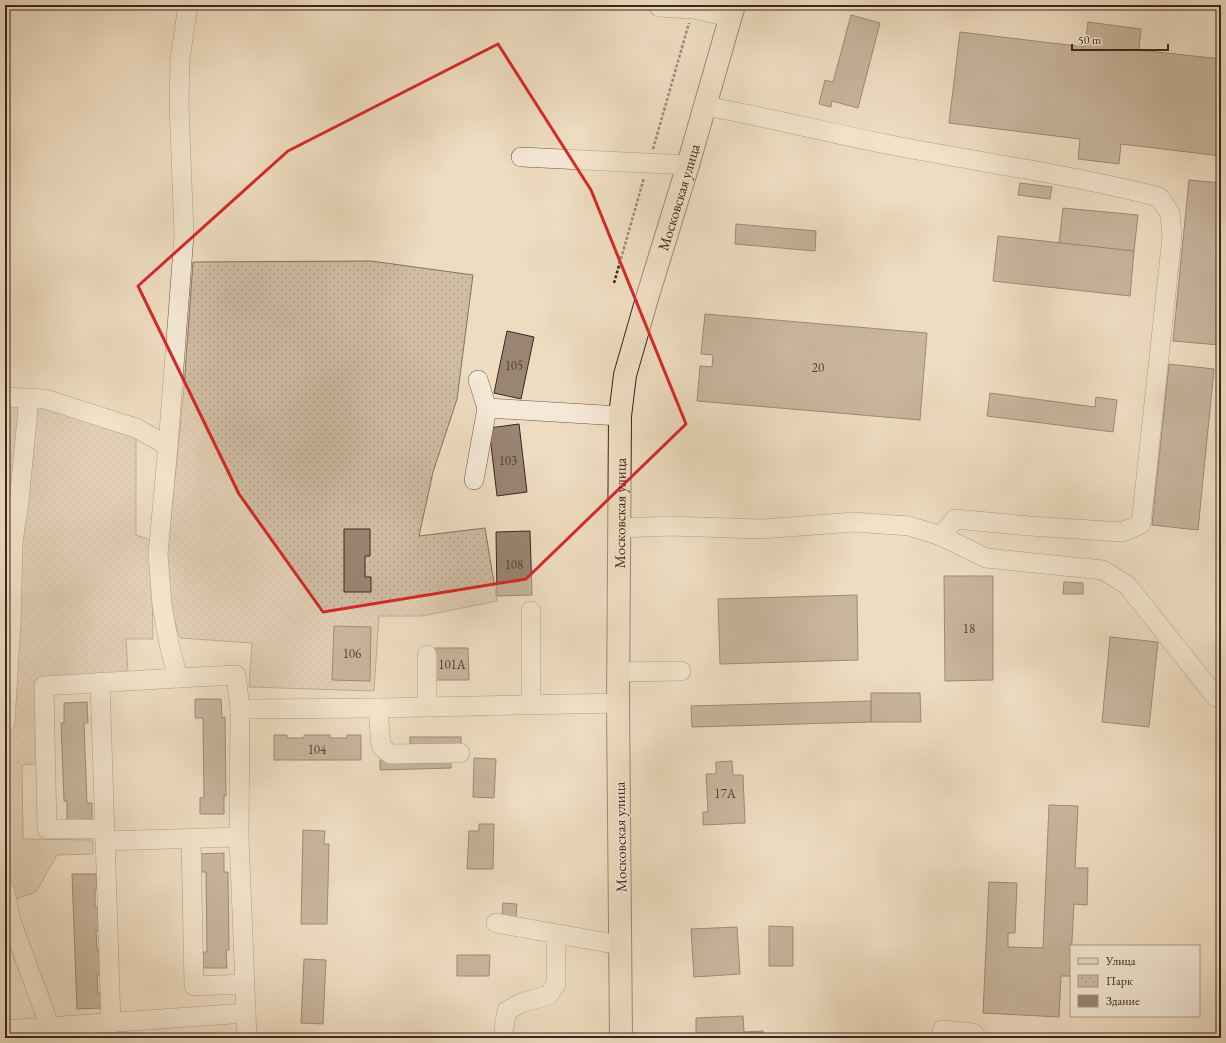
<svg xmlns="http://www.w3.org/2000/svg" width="1226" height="1043" font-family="'EB Garamond',serif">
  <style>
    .park { fill: url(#park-dots); stroke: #867261 }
    .building { fill: #998572; stroke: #3c261e }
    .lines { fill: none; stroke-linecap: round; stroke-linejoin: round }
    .minor-casing { stroke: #685446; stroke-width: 20 }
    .major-casing { stroke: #3c261e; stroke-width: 24 }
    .path { stroke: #3c261e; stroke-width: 2.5; stroke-dasharray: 3 2; stroke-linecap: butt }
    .minor { stroke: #f4e8d6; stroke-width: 19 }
    .major { stroke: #eedcc0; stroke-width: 22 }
    .marked { fill: none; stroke: #d62828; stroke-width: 3; stroke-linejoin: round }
    .labels { text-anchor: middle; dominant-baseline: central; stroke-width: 3; stroke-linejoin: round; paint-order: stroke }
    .number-label { font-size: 13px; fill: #533e33 }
    .street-label { font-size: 15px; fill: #3c261e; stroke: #f4e8d6 }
  </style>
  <defs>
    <pattern id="park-dots" width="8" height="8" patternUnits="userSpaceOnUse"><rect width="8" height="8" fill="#d0bda4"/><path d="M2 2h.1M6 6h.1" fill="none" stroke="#b4a28d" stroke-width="1.8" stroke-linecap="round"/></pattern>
  </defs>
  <rect width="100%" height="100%" fill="#eedcc0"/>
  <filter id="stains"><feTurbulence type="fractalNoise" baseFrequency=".005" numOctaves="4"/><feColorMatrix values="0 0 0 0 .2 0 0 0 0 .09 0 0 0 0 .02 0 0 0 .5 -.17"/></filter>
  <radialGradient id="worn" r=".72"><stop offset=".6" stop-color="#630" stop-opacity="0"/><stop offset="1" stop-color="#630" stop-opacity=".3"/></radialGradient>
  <!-- park -->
  <g class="park">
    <polygon points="371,261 473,275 457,399 433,472 419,536 485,528 497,601 422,616 379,616 374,691 249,687 252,643 180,638 164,587 184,388 193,262"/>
    <polygon points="5,397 136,428 136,535 151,540 153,639 126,639 128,673 39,682 44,763 22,765 23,839 93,840 93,854 57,855 36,892 5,903"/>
  </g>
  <!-- building -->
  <g class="building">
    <polygon points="851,15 880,23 858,108 832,101 831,107 819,104 825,80 833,82"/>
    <polygon points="1088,22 1141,29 1139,50 1221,59 1221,156 1121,144 1119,164 1078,159 1080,139 949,123 960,32 1085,47"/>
    <polygon points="1189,180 1221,183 1221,331 1219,345 1173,341"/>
    <polygon points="1020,183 1052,187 1050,199 1018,195"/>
    <polygon points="1063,208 1138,215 1134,251 1059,243"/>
    <polygon points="736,224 816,231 815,251 735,244"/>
    <polygon points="998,236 1134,251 1130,296 993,281"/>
    <polygon points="705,314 927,333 920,420 697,401 700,366 712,367 713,355 701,354"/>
    <polygon points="507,331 534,337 521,399 494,393"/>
    <polygon points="1169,364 1214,369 1198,530 1152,525"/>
    <polygon points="990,393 1095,407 1096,397 1117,400 1113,432 987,416"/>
    <polygon points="519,424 527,492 497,496 489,428"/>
    <polygon points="344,529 370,529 370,556 365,556 365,577 371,577 371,592 344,592"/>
    <polygon points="530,531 532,595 497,596 496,532"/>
    <polygon points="944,576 993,576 993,680 945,681"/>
    <polygon points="1064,582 1083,583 1083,594 1063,594"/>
    <polygon points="857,595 858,660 720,664 718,599"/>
    <polygon points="334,626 371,627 370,681 332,680"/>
    <polygon points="1110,637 1158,642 1149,727 1102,722"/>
    <polygon points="435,648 468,648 469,680 435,680"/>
    <polygon points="871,693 920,693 921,722 871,722"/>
    <polygon points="195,699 221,699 222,718 225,717 226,796 224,796 224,814 200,814 200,798 204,797 203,718 195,718"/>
    <polygon points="871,701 871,722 692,727 691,706"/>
    <polygon points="87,702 88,723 84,723 87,803 92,803 92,819 67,820 67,801 64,801 61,723 64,723 64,703"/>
    <polygon points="274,735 287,735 287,738 304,738 304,735 330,735 330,738 347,738 347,735 361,735 361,760 274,760"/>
    <rect x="410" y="737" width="51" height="10"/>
    <polygon points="474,758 496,759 494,798 473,797"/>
    <polygon points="451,759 451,768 380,770 380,760"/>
    <polygon points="732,761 733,775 743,775 745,823 703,825 703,812 708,812 706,774 716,774 716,762"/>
    <polygon points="1049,805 1078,806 1075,868 1088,868 1087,905 1074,904 1070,976 1061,976 1059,1017 983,1013 989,882 1017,883 1015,933 1008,933 1008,947 1043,948"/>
    <polygon points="479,824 494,824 493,869 467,869 469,831 479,831"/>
    <polygon points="303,830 325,831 324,844 329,844 327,924 301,924"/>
    <polygon points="224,853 224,872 228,872 229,950 226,950 227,968 203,968 203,952 207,952 206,872 198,872 198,854"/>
    <polygon points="72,874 96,874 97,889 95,889 95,907 98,907 99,931 96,931 97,950 99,950 101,975 97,975 98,993 101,993 102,1008 77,1009"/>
    <polygon points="503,903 517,904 516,917 502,916"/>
    <polygon points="769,926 793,927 793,966 769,966"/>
    <polygon points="737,927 740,974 694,977 691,929"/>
    <polygon points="457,955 490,955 489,976 457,976"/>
    <polygon points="304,959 326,960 323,1024 301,1023"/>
    <polygon points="743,1016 744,1032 763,1031 763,1038 696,1038 696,1018"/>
    <polygon points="475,1036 491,1037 491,1038 475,1038"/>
  </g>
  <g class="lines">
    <!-- minor casing -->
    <g class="minor-casing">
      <g id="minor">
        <polyline points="188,5 180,59 179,105 184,235 168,446 158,554 162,605 169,644 178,678 236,675 240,709 239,837 247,1038"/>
        <polyline points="659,7 693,9 731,17"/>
        <polyline points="521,157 688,165"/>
        <polyline points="478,380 487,408 620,416"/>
        <polyline points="5,397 45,399 136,428 168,446"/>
        <polyline points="474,480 487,408"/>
        <path d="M619 528 670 526 761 529 854 522 909 526 941 536 955 519 1030 526 1122 532 1141 524 1172 237 1170 213 1159 197C1069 174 977 162 886 144 825 132 766 117 705 106"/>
        <polyline points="941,536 986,558 1103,570 1127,585 1216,697 1221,699"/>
        <polyline points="531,611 531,705"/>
        <polyline points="427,655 427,707"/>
        <polyline points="618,672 681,671"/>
        <polyline points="100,682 111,1023"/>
        <polyline points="378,708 381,746 390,754 460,753"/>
        <polyline points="240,709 378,708 618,703"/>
        <polyline points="5,723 11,624 13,542 19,502 29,398"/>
        <polyline points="105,829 47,829 44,686 178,678"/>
        <polyline points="191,839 194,986 244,984"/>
        <polyline points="105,841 239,837"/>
        <polyline points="5,892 11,921 50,1027"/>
        <polyline points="496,923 620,945"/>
        <polyline points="504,1027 507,1011 521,1003 549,995 556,984 556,934"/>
        <polyline points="5,1030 246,1013"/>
        <polyline points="942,1030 973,1033 977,1038"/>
      </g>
    </g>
    <!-- major casing -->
    <g class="major-casing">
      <g id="major">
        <path id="s1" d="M621 1038 618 703 620 416 625 375 648 295 688 165 734 5"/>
      </g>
    </g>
    <!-- path -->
    <g class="path">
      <polyline points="653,149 689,23"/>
      <polyline points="614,283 644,178"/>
    </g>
    <!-- minor -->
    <use href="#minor" class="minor"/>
    <!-- major -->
    <use href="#major" class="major"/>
  </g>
  <!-- marked area -->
  <path d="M0 0H1226V1043H0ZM498 44 591 190 686 424 526 579 323 612 239 494 138 286 288 151Z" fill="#eedcc0" fill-opacity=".55" fill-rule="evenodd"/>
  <path class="marked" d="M498 44 591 190 686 424 526 579 323 612 239 494 138 286 288 151Z"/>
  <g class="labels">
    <!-- number labels -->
    <g class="number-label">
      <text x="514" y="365">105</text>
      <text x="818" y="367">20</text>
      <text x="508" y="460">103</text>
      <text x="514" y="564">108</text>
      <text x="969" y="628">18</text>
      <text x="352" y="653">106</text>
      <text x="452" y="664">101А</text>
      <text x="317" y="749">104</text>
      <text x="725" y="793">17А</text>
    </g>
    <!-- street labels -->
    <g class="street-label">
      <text stroke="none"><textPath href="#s1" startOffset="849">Московская улица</textPath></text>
      <text stroke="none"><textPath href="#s1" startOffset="525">Московская улица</textPath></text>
      <text transform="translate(620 837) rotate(-91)">Московская улица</text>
    </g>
  </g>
  <!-- margin -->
  <rect width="1226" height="1043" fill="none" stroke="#eedcc0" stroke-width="20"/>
  <rect x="6" y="6" width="1214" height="1031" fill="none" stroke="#3c261e" stroke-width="2"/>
  <rect x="10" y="10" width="1206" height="1023" fill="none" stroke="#3c261e"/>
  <!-- legend -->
  <rect x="1070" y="945" width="130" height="72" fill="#f4e8d6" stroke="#aa9a8c"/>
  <rect x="1078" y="958" width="20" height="6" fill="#eedcc0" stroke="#aa9a8c"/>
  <text x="1106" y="965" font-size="12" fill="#3c261e">Улица</text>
  <rect x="1078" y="975" width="20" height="12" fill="url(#park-dots)" stroke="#aa9a8c"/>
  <text x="1106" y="985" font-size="12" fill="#3c261e">Парк</text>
  <rect x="1078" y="995" width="20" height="12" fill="#998572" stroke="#aa9a8c"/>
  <text x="1106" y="1005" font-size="12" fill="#3c261e">Здание</text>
  <!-- scale -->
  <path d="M1072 44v6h96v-6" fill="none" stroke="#3c261e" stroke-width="2"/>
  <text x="1078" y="44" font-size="12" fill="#3c261e" stroke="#f4e8d6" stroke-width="3" paint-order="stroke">50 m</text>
  <rect width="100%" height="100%" filter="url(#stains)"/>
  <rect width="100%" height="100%" fill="url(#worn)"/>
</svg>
